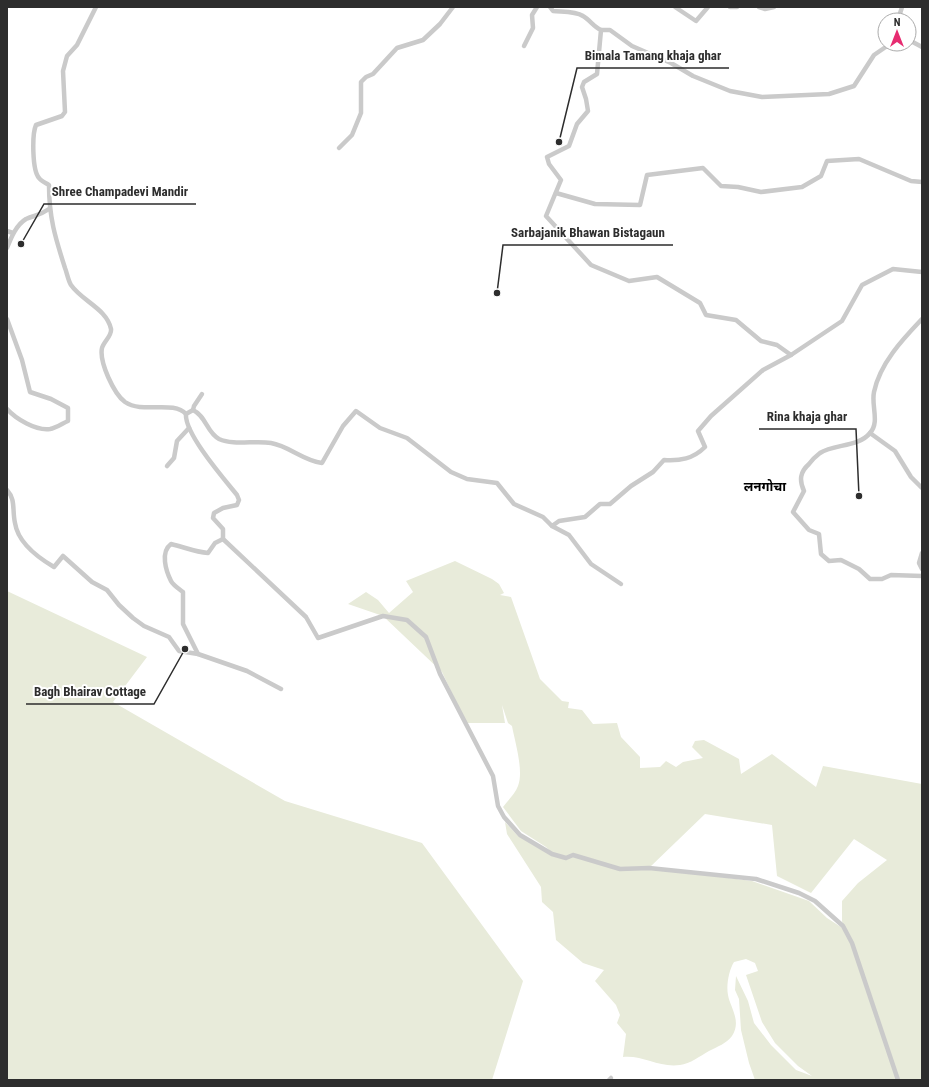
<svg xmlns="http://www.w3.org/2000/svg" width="929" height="1087" font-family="'Roboto Condensed','Noto Sans Devanagari',sans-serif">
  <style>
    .green { fill: #e8ebda; fill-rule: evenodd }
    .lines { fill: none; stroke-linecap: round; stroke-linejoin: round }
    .minor { stroke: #cacaca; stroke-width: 4.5 }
    .labels { text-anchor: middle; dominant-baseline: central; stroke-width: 4; stroke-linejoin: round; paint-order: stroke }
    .neighbourhood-label { font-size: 13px; font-weight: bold; fill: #000; stroke: #fff }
    .leader { fill: none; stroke: #2d2d2d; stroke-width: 1.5 }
    .callout-dot { fill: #2d2d2d; stroke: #fff; stroke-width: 1.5 }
    .callout-label { font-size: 13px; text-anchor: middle; font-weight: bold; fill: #2d2d2d; stroke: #fff; stroke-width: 4; stroke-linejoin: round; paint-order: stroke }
  </style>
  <rect width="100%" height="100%" fill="#fff"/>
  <!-- green -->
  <g class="green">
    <path d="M455 561 492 579 499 584 504 593 500 595 511 597 540 679 562 701 569 702 568 708 582 710 593 724 617 723 621 737 640 757V768L660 767 666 761 676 767 683 762 703 758 692 747 695 741 704 740 739 759 741 774 772 754 816 787 823 766 922 784V1080H755L749 1063 741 1030 739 999 735 990 736 976 748 1001 754 1023 771 1045 796 1070 812 1076 798 1066 775 1043 762 1022 746 975 758 971 755 963 746 959 734 962C729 970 726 985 728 995 730 1007 742 1021 732 1036 727 1043 717 1047 709 1051 700 1056 690 1064 680 1065 659 1068 643 1055 623 1057L626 1034 617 1023 620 1015 616 1005 595 981 604 970 583 963 556 940 553 912 542 902 541 887 507 834 505 822 518 836 554 855 546 847 521 831 503 807C508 800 515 794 518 786 524 771 515 742 512 726L508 723 502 705 505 723H466L442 672 383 616 348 604 366 592 378 600 389 613 413 592 406 581ZM705 814 772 825 777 876 811 893 854 839 887 860 858 883 842 901V921L844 929 827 918 809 901 752 881 649 868Z"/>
    <polygon points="7,591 147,657 113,702 285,801 422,843 523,981 492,1080 7,1080"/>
  </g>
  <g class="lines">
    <!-- minor -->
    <g class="minor">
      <path d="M96 7 77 45 67 56 63 71 65 112 62 116 36 125C32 134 32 170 39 178 41 181 46 183 49 185 49 217 55 237 65 268 67 273 68 280 71 285 82 301 107 309 111 329 112 336 104 341 102 348 99 362 114 394 125 402 143 414 173 400 186 414 184 433 224 479 237 495L239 500 237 505 223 508 214 513 213 518 223 529V539L306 617 318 638 383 616 407 620 426 637 440 674 493 776 498 806 504 817 520 835 552 854 566 858 573 855 620 869 649 868 756 879 799 893 815 901 843 926 852 943 898 1080"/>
      <path d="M550 7 553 11C563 12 575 11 583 16 590 20 594 27 601 30L597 74 584 82 582 87 586 99 588 111 577 124 569 146 547 157 549 164 561 180 546 216 591 265 629 281 657 277 700 303 706 315 736 320 761 341 777 345 791 355 842 321 862 285 893 269 922 272"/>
      <polyline points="675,7 696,21 708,7"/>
      <polyline points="730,7 737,7"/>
      <polyline points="759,7 765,9 774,7"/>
      <polyline points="898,20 902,7"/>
      <polyline points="601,30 610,30 632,46 671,63 693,76 730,91 762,97 829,94 854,86 874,55 890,44"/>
      <polyline points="909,40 922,47"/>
      <polyline points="524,46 533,28 532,15 537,7"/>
      <polyline points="339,148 352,135 361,113 361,82 366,77 373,74 397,48 423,40 440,24 453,7"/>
      <polyline points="556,193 595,204 640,205 647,175 703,168 721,186 738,187 761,192 802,187 821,176 827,161 859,159 911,181 922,182"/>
      <polyline points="7,231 13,233"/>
      <path d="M7 248C11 238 16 225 26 219 35 215 39 216 49 209"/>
      <path d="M7 319 22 360 30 392 51 399 68 408V421C63 423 56 428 50 429 36 431 16 419 7 409"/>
      <path d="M922 319C903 339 880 363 874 392 871 406 880 422 870 433 859 447 834 444 820 453 816 456 812 460 809 464 800 472 799 480 804 491L793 512 809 530 819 534 821 554 829 561 841 560 859 569 870 579H882L891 575 922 576"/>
      <polyline points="193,410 194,406 202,394"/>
      <path d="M186 414 193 410C206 416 207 433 219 439 234 446 255 440 271 443 289 446 304 461 322 463L343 426 356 411 380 428 407 438 451 472 467 479 497 483 514 504 543 517 552 526 559 521 585 517 600 504H610L631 486 653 472 664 460C680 461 693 459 705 447L698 431 711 416 763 370 791 355"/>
      <polyline points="870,433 895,451 911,477 922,488"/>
      <polyline points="167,466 174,458 177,441 189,428"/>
      <path d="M7 490C16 500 12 510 15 523 18 543 37 557 54 567L63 556 92 582 107 590 119 605 133 618 144 626 169 637 179 651 198 654 247 671 281 689"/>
      <polyline points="552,526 569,535 591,564 621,584"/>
      <polyline points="922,553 919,563 922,569"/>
      <path d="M198 654 183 624V592C179 589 173 585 171 581 166 571 160 552 171 544 184 547 195 552 208 553L215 543 223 539"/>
      <polyline points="609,1080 611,1078"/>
    </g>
  </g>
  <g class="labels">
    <!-- neighbourhood labels -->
    <g class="neighbourhood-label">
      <text x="765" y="486">लनगोचा</text>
    </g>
  </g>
  <!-- callouts -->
  <path class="leader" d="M559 142L577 68H729M21 244L44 204H196M497 293L503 245H673M859 496L856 429H759M185 649L154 704H26"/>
  <g class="callout-dot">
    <circle cx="559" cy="142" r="4"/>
    <circle cx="21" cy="244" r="4"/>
    <circle cx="497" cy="293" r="4"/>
    <circle cx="859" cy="496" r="4"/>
    <circle cx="185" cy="649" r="4"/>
  </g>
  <g class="callout-label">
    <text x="653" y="60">Bimala Tamang khaja ghar</text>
    <text x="120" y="196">Shree Champadevi Mandir</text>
    <text x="588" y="237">Sarbajanik Bhawan Bistagaun</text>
    <text x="807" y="421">Rina khaja ghar</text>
    <text x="90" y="696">Bagh Bhairav Cottage</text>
  </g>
  <!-- border -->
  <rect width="929" height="1087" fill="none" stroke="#2d2d2d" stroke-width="16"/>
  <!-- north arrow -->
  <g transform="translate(897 32)"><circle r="19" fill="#ffffff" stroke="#ababab"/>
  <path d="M0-3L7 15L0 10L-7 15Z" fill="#e72c71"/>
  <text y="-6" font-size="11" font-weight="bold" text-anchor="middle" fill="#2d2d2d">N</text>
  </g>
</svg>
